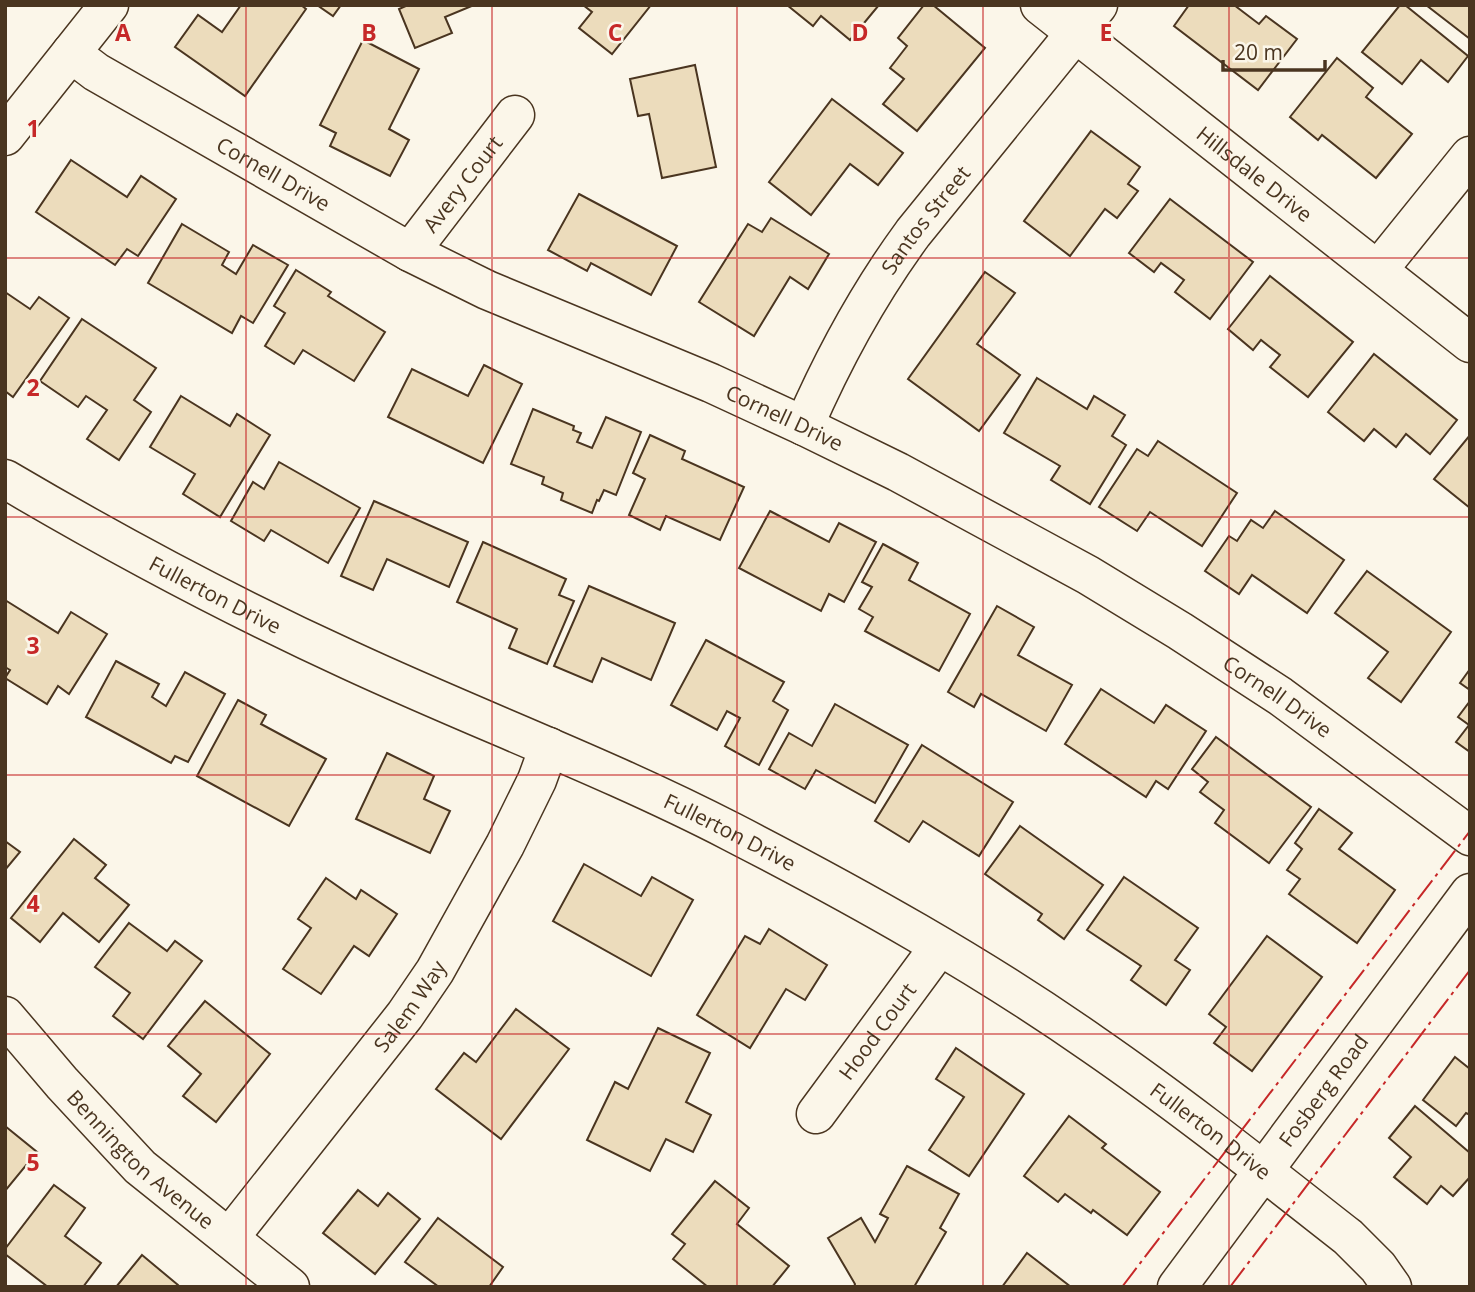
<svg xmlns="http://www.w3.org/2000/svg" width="1475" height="1292" font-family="'Open Sans',sans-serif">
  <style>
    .building { fill: #ecdcbc; stroke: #4a3520; stroke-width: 2 }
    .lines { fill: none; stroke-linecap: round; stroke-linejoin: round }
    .minor-casing { stroke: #4a3520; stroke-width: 41 }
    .minor { stroke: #fbf6e9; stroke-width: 38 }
    .power { stroke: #c62828; stroke-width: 2; stroke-dasharray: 24 5 3.5 5; stroke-linecap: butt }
    .grid { fill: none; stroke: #c62828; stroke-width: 2; stroke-opacity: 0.55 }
    .labels { text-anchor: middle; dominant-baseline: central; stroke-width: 5; stroke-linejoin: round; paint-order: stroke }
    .street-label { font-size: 21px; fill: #4a3520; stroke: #fbf6e9 }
    .grid-label { font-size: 23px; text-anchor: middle; font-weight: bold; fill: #c62828; stroke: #fbf6e9; stroke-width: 5; stroke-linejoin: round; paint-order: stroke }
  </style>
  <rect width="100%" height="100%" fill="#fbf6e9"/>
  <!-- building -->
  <g class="building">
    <polygon points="241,5 301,5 306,9 245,96 175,47 198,15 222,32"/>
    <polygon points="317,5 341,5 333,16"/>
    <polygon points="408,5 474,5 445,17 452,33 415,48 399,9"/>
    <polygon points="583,5 651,5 612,54 579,28 592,12"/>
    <polygon points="787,5 879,5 850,40 821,16 813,26"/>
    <polygon points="924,5 933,5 985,48 917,131 883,104 904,79 890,68 907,46 898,38"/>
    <polygon points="1189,5 1234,5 1259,24 1266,16 1297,39 1258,90 1174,26"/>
    <polygon points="1400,5 1405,5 1468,56 1448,82 1421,60 1402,84 1362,52"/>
    <polygon points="1426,5 1470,5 1470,39"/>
    <polygon points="363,40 419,69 389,129 409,140 390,176 330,146 336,133 320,125"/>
    <polygon points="1337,58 1373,88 1366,97 1412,134 1376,178 1322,135 1318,140 1290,117"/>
    <polygon points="695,65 716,167 662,178 649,114 638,116 630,79"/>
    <polygon points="832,99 903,153 878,185 850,164 811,215 769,182"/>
    <polygon points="1091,131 1140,167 1128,184 1138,191 1117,218 1105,209 1070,256 1024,221"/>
    <polygon points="71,160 127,197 141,176 176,199 138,256 127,249 115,265 36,212"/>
    <polygon points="579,194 677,246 651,295 591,263 587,271 548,250"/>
    <polygon points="1170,199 1253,262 1210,319 1175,292 1184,280 1161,263 1154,272 1129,253"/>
    <polygon points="771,218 829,254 808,289 790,277 754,336 699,302 748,224 762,232"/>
    <polygon points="182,224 229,252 222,265 236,274 253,245 288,265 253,323 241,316 232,333 148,283"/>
    <polygon points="296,270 331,292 328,296 385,332 354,381 303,350 294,364 265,346 285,313 274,306"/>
    <polygon points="985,272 1015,293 977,344 1020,375 979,431 908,379"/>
    <polygon points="1270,276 1353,342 1308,397 1270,367 1280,355 1261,340 1253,350 1228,329"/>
    <polygon points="5,292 30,309 39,297 69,318 13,397 5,391"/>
    <polygon points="82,319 156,368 134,400 151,412 119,460 87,439 107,410 86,396 78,407 40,381"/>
    <polygon points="1374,354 1457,420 1430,454 1406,434 1396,447 1374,429 1364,441 1328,412"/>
    <polygon points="484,365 522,384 483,463 388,417 412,369 468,396"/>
    <polygon points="1037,378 1087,409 1094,396 1125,415 1112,436 1126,445 1090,504 1051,480 1060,466 1004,433"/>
    <polygon points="181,396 230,426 237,414 270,435 220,517 183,494 195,474 150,447"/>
    <polygon points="533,409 574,426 573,430 581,433 577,442 592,448 606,417 641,432 616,495 604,490 599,501 597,500 592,513 561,500 563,493 542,484 544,477 511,464"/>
    <polygon points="650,435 685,451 682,459 744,487 720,540 666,516 660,530 629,515 645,479 633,473"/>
    <polygon points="1470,435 1470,508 1434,479"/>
    <polygon points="1158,441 1237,493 1202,546 1150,512 1137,531 1099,507 1137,449 1148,456"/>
    <polygon points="279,462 360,508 328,563 271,530 264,541 231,521 253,482 264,489"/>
    <polygon points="374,501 468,542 449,587 387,559 373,590 341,576"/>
    <polygon points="770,511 829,542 839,523 876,542 844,602 829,594 821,611 739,568"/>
    <polygon points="1275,511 1344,560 1307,613 1252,575 1239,594 1205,571 1229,536 1237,541 1251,520 1263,528"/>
    <polygon points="483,542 566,579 559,595 574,601 547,664 509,648 517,629 457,602"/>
    <polygon points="883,544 918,563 909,580 970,614 939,671 865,631 873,617 859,609 872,587 862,582"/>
    <polygon points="1367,571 1451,632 1401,702 1368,678 1388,652 1335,613"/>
    <polygon points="589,586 675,623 651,680 602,658 592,682 554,666"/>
    <polygon points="5,600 58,633 71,612 107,634 69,694 58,686 47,704 5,678 10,670 5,667"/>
    <polygon points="997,606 1034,627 1018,655 1072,685 1046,731 981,694 974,707 948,692"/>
    <polygon points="706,640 784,682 773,701 788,710 759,765 725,746 740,718 727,711 717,730 671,705"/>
    <polygon points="116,661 159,684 152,697 166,706 185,672 225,694 188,762 175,756 171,763 86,717"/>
    <polygon points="1470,669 1470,690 1460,683"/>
    <polygon points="1101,689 1154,723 1166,705 1206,731 1168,789 1156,781 1146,797 1065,744"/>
    <polygon points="238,700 266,715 261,724 326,759 289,826 197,776"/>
    <polygon points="1470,701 1470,752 1456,742 1469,725 1458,717"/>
    <polygon points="835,704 908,745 875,803 816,770 805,789 769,769 789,733 812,746"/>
    <polygon points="1216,737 1311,807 1269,863 1215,823 1224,810 1200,792 1208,782 1192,769"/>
    <polygon points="922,745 1013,802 979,856 923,821 909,842 875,821"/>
    <polygon points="387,753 434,776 424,799 450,811 430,853 356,819"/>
    <polygon points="1319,809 1352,833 1339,849 1395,890 1357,943 1289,894 1300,879 1287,870 1302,849 1295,843"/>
    <polygon points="1020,826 1103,885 1064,939 1038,920 1042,914 985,874"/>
    <polygon points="74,839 106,865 95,878 129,905 99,942 63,913 40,942 11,918"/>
    <polygon points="5,841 20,852 5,870"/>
    <polygon points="584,864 641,896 652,877 693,900 651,976 553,921"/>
    <polygon points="1124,877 1198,928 1175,960 1190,970 1166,1005 1131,980 1141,966 1087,930"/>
    <polygon points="326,878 356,899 361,890 397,914 369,956 354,946 321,994 283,969 311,928 298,919"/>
    <polygon points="129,923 167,951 175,941 202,961 143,1039 113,1016 130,993 95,967"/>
    <polygon points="769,929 827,965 805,1000 786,989 750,1048 697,1015 745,936 760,944"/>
    <polygon points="1267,936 1322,977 1252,1071 1214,1043 1226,1027 1209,1014"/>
    <polygon points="205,1001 270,1054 216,1122 183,1096 201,1074 168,1046"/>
    <polygon points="516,1009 569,1049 501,1139 436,1089 464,1053 476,1062"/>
    <polygon points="658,1028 710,1053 686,1102 711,1115 693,1152 666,1139 650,1171 587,1140 615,1082 628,1089"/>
    <polygon points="956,1048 1024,1094 969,1176 929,1150 964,1097 936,1079"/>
    <polygon points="1455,1057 1470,1069 1470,1115 1466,1113 1456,1126 1423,1100"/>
    <polygon points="1415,1106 1470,1153 1470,1177 1453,1196 1441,1186 1427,1204 1394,1177 1411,1157 1389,1138"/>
    <polygon points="1069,1116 1106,1144 1102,1148 1160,1192 1127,1235 1093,1210 1091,1213 1065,1194 1058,1202 1024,1176"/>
    <polygon points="5,1126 37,1152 5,1191"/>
    <polygon points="907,1166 959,1194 940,1228 946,1232 914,1287 854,1287 855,1284 828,1238 861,1218 875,1242 888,1218 880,1214"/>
    <polygon points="715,1181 749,1208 737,1224 789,1266 772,1287 708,1287 673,1259 685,1244 672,1234"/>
    <polygon points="54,1185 85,1208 65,1236 101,1263 83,1287 48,1287 5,1254 5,1249"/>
    <polygon points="358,1190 378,1206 388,1193 420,1219 375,1274 323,1233"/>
    <polygon points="438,1218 503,1267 489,1287 439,1287 405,1262"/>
    <polygon points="1027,1253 1071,1287 1002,1287"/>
    <polygon points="142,1255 178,1285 177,1287 116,1287"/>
  </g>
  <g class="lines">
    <!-- minor casing -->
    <g class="minor-casing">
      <g id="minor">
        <path id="s1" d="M1040 5 1470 343"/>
        <path id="s2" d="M71 53 96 72 410 252 487 290 711 383 804 426 898 472 1088 575 1180 631 1280 696 1470 836"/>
        <polyline points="5,136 109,5"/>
        <path id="s3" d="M410 252 515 115"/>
        <polyline points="1378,270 1470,156"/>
        <path id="s4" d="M804 426C834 357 869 293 913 233L1098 5"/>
        <path id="s5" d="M5 479C117 545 231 606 349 660 476 719 608 768 732 832 856 896 980 965 1094 1045 1181 1105 1265 1172 1348 1237L1378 1267 1392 1287"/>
        <path id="s6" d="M5 1016 62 1083 140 1167 290 1287"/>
        <path id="s7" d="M816 1114 939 947"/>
        <path id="s8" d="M229 1238 405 1015 435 971 505 845 537 780 549 747"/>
        <path id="s9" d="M1177 1287 1470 893"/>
      </g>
    </g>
    <!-- minor -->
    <use href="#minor" class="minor"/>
    <!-- power -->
    <g class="power">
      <polyline points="1122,1287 1470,831"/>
      <polyline points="1230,1287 1470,970"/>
    </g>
  </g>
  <!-- grid -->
  <path class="grid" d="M246 5V1287M492 5V1287M737 5V1287M983 5V1287M1229 5V1287M5 258H1470M5 517H1470M5 775H1470M5 1034H1470"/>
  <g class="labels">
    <!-- street labels -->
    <g class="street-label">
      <text stroke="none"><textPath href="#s1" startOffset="273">Hillsdale Drive</textPath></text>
      <text stroke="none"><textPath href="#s2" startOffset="236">Cornell Drive</textPath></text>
      <text stroke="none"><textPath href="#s3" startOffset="86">Avery Court</textPath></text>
      <text stroke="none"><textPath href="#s4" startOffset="240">Santos Street</textPath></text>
      <text stroke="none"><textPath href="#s2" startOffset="803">Cornell Drive</textPath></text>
      <text stroke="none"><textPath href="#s5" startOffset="240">Fullerton Drive</textPath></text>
      <text stroke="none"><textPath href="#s2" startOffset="1370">Cornell Drive</textPath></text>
      <text stroke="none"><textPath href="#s5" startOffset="807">Fullerton Drive</textPath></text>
      <text stroke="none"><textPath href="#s8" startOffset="294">Salem Way</textPath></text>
      <text stroke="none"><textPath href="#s7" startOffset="103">Hood Court</textPath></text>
      <text stroke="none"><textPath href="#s9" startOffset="245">Fosberg Road</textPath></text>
      <text stroke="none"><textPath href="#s5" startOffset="1374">Fullerton Drive</textPath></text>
      <text stroke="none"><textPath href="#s6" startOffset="198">Bennington Avenue</textPath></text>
    </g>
  </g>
  <g class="grid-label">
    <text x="123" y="41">A</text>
    <text x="369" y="41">B</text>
    <text x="615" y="41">C</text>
    <text x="860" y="41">D</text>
    <text x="1106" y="41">E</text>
    <text x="33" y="137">1</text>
    <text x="33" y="396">2</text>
    <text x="33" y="654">3</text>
    <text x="33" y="912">4</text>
    <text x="33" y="1171">5</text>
  </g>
  <!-- border -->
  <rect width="1475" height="1292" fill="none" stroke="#4a3520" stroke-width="14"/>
  <!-- scale -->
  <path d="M1223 60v10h102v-10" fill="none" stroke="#4a3520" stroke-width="3.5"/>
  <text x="1234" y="60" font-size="21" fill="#4a3520" stroke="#fbf6e9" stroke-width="5" paint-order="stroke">20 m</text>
</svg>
